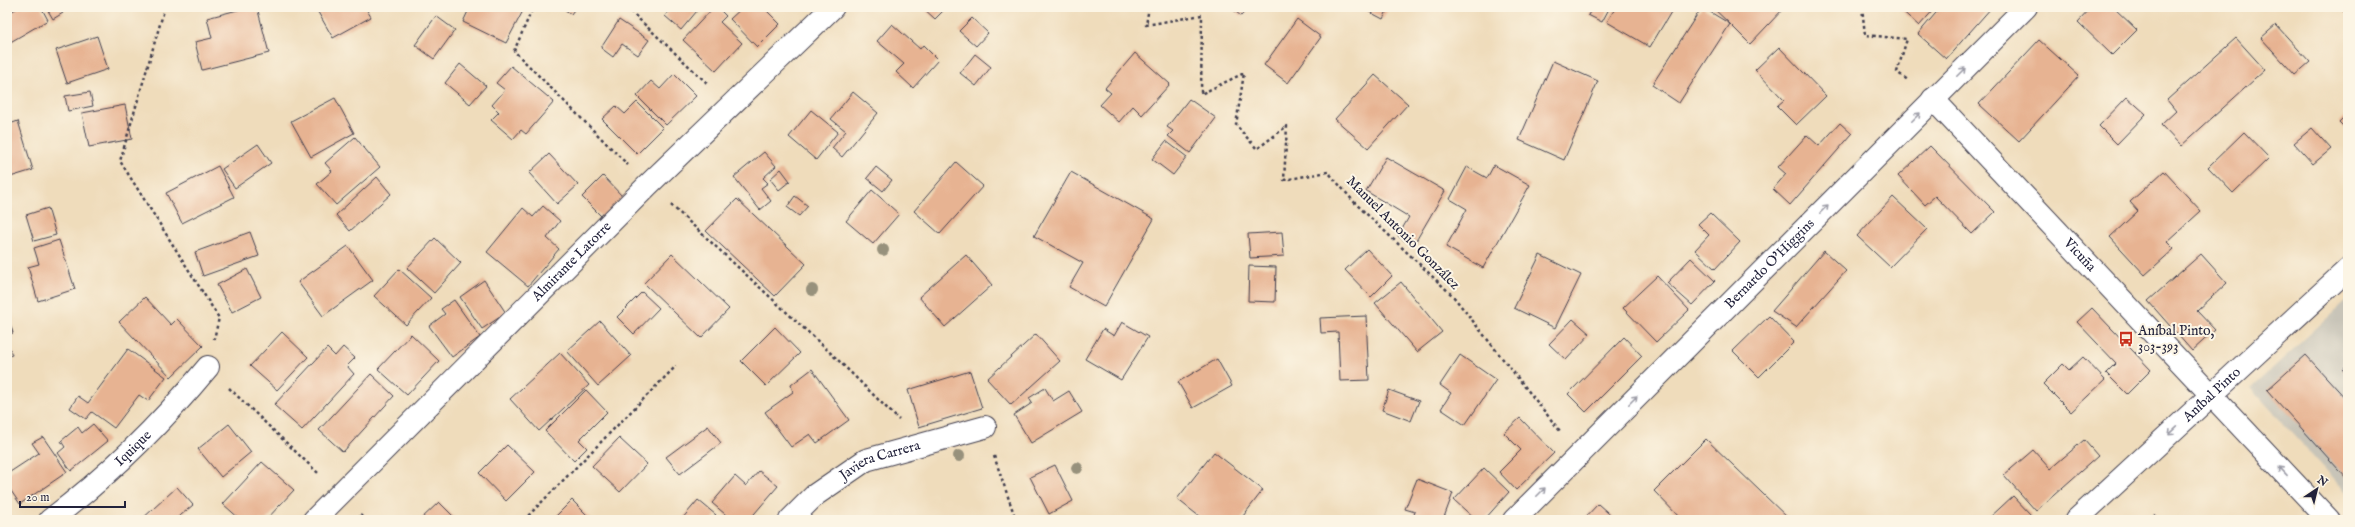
<svg xmlns="http://www.w3.org/2000/svg" width="2355" height="527" font-family="'IM FELL English',serif">
  <style>
    .industrial { fill: #c8c4b8 }
    .building { fill: #e7b392 }
    .lines { fill: none; stroke-linecap: round; stroke-linejoin: round }
    .minor-casing { stroke: #413e4e; stroke-width: 24 }
    .secondary-casing { stroke: #413e4e; stroke-width: 24 }
    .path { stroke: #413e4e; stroke-width: 2.5; stroke-dasharray: 3 3; stroke-linecap: butt }
    .minor { stroke: #fff; stroke-width: 22 }
    .secondary { stroke: #fff; stroke-width: 22 }
    .tree { fill: #97917c }
    .oneway { stroke: #9c9ca7 }
    .labels { text-anchor: middle; dominant-baseline: central; stroke-width: 4; stroke-linejoin: round; paint-order: stroke }
    .street-label { font-size: 14px; fill: #22223b; stroke: #fcf5e5 }
    .poi-label { font-size: 14px; fill: #22223b; stroke: #fcf5e5; text-anchor: start }
  </style>
  <rect width="100%" height="100%" fill="#fcf5e5"/>
  <filter id="ink" filterUnits="userSpaceOnUse"><feTurbulence type="fractalNoise" baseFrequency=".025" numOctaves="2"/><feDisplacementMap in="SourceGraphic" scale="8" xChannelSelector="R" yChannelSelector="G"/><feConvolveMatrix kernelMatrix="1 2 1 2 8 2 1 2 1" color-interpolation-filters="sRGB"/></filter>
  <filter id="wash" filterUnits="userSpaceOnUse"><feTurbulence type="fractalNoise" baseFrequency=".012" numOctaves="4" result="noise"/><feDisplacementMap in="SourceGraphic" scale="16" xChannelSelector="R" yChannelSelector="G"/><feGaussianBlur stdDeviation="0.9" result="paint"/><feColorMatrix in="noise" values="0 0 0 0 0 0 0 0 0 0 0 0 0 0 0 0 0 1.4 0 .05"/><feComposite in="paint" operator="in"/></filter>
  <g filter="url(#wash)">
    <rect width="100%" height="100%" fill="#efdcbb"/>
    <!-- industrial -->
    <polygon class="industrial" points="2348,299 2348,494 2251,388"/>
    <g id="blocks">
      <!-- building -->
      <g class="building">
        <polygon points="7,7 10,7 12,11 20,7 41,7 48,20 7,44"/>
        <polygon points="46,7 60,7 63,13 53,19"/>
        <polygon points="249,7 257,7 269,53 202,70 195,42 212,38 207,18"/>
        <polygon points="315,7 365,7 371,17 333,38"/>
        <polygon points="470,7 525,7 506,43 463,22"/>
        <polygon points="561,7 576,7 571,14"/>
        <polygon points="651,7 659,7 655,11"/>
        <polygon points="672,7 693,7 697,11 681,30 665,16"/>
        <polygon points="714,7 717,7 726,16 720,22 742,43 716,71 683,40"/>
        <polygon points="743,7 763,7 780,24 757,47 730,19"/>
        <polygon points="922,7 947,7 935,19"/>
        <polygon points="1230,7 1249,7 1241,16"/>
        <polygon points="1360,7 1389,7 1383,19"/>
        <polygon points="1593,7 1610,7 1602,22 1588,15"/>
        <polygon points="1616,7 1674,7 1650,47 1607,22"/>
        <polygon points="1702,7 1730,24 1712,7 1785,7 1750,44 1730,24 1679,103 1652,85"/>
        <polygon points="1898,7 1936,7 1919,26"/>
        <polygon points="1941,7 1992,7 1946,59 1918,34"/>
        <polygon points="2092,7 2113,7 2137,30 2112,55 2078,22"/>
        <polygon points="2348,7 2348,16 2343,11"/>
        <polygon points="436,16 455,30 434,59 415,45"/>
        <polygon points="972,18 988,33 976,46 959,31"/>
        <polygon points="1297,19 1321,37 1288,83 1264,65"/>
        <polygon points="619,20 649,40 638,55 622,44 613,57 601,48"/>
        <polygon points="892,24 920,49 923,45 938,60 913,88 896,72 904,64 877,41"/>
        <polygon points="2276,25 2310,62 2295,75 2261,38"/>
        <polygon points="97,36 108,69 67,83 56,50"/>
        <polygon points="2236,38 2265,70 2181,146 2161,125 2176,111 2167,100"/>
        <polygon points="2039,40 2079,76 2019,141 1979,104"/>
        <polygon points="1779,47 1826,96 1796,125 1777,106 1784,100 1755,70"/>
        <polygon points="1135,53 1170,84 1142,115 1133,106 1119,122 1100,105 1111,93 1105,88"/>
        <polygon points="975,54 991,67 976,86 960,73"/>
        <polygon points="1553,61 1598,81 1564,160 1519,140"/>
        <polygon points="460,64 486,86 470,104 445,83"/>
        <polygon points="511,66 554,102 526,134 521,130 513,139 491,120 499,112 492,105 505,90 496,83"/>
        <polygon points="674,74 696,96 666,125 637,96 651,81 660,89"/>
        <polygon points="1375,75 1408,104 1368,148 1335,119"/>
        <polygon points="90,92 93,106 68,111 65,96"/>
        <polygon points="853,92 878,113 842,157 832,148 846,131 831,119"/>
        <polygon points="2127,97 2146,114 2117,144 2099,126"/>
        <polygon points="335,98 354,133 311,157 291,121"/>
        <polygon points="1189,99 1216,118 1190,153 1168,136 1173,131 1167,127"/>
        <polygon points="637,102 663,128 637,154 602,119 616,106 625,114"/>
        <polygon points="125,105 132,139 89,147 82,113"/>
        <polygon points="811,110 838,132 816,160 789,137"/>
        <polygon points="2348,113 2348,131 2339,122"/>
        <polygon points="18,121 33,170 7,178 7,125"/>
        <polygon points="1840,123 1852,134 1790,205 1773,189 1786,174 1778,167 1807,135 1819,146"/>
        <polygon points="2312,128 2331,149 2313,164 2294,143"/>
        <polygon points="2244,132 2269,158 2233,193 2208,167"/>
        <polygon points="355,137 380,167 336,205 317,184 332,171 325,163"/>
        <polygon points="1166,141 1187,157 1173,175 1152,159"/>
        <polygon points="258,144 271,163 235,188 222,169"/>
        <polygon points="1930,146 1995,212 1972,234 1935,196 1925,205 1898,176"/>
        <polygon points="764,152 776,166 763,178 768,183 761,188 771,201 760,210 734,177"/>
        <polygon points="549,154 578,185 557,204 529,173"/>
        <polygon points="1386,157 1445,191 1413,246 1398,236 1409,217 1366,191"/>
        <polygon points="956,162 983,186 940,234 914,211"/>
        <polygon points="1494,165 1530,185 1483,268 1446,247 1467,209 1450,199 1467,167 1487,178"/>
        <polygon points="218,166 234,197 182,223 166,193"/>
        <polygon points="876,167 892,180 883,191 867,178"/>
        <polygon points="781,169 790,181 779,190 770,179"/>
        <polygon points="2164,171 2201,211 2167,242 2174,249 2145,275 2110,237 2138,211 2130,202"/>
        <polygon points="1071,172 1154,219 1104,307 1069,287 1083,263 1034,236"/>
        <polygon points="603,176 623,197 602,217 582,197"/>
        <polygon points="377,177 391,194 350,231 336,215"/>
        <polygon points="872,190 899,214 873,244 846,221"/>
        <polygon points="795,196 808,206 799,216 787,207"/>
        <polygon points="1893,197 1927,229 1890,267 1857,236"/>
        <polygon points="737,199 806,264 775,296 706,231"/>
        <polygon points="543,206 560,221 547,238 559,249 528,286 487,252 523,208 533,217"/>
        <polygon points="48,208 56,235 34,241 26,215"/>
        <polygon points="1710,213 1740,242 1715,269 1695,250 1709,235 1698,224"/>
        <polygon points="250,232 259,256 203,276 195,252"/>
        <polygon points="1282,232 1284,256 1250,258 1248,234"/>
        <polygon points="435,238 461,263 434,293 407,268"/>
        <polygon points="59,240 75,289 38,301 28,267 39,264 34,248"/>
        <polygon points="348,246 373,280 323,316 298,282"/>
        <polygon points="1367,249 1392,276 1371,297 1345,270"/>
        <polygon points="1824,251 1846,271 1796,327 1772,311"/>
        <polygon points="672,254 729,309 701,338 644,283"/>
        <polygon points="2201,254 2227,283 2197,311 2215,330 2192,351 2148,301"/>
        <polygon points="966,255 992,285 945,327 919,297"/>
        <polygon points="1540,255 1581,275 1555,328 1514,308"/>
        <polygon points="1691,258 1715,281 1692,305 1667,283"/>
        <polygon points="1249,266 1276,267 1275,302 1248,301"/>
        <polygon points="247,269 261,297 232,312 217,285"/>
        <polygon points="399,269 431,298 406,325 374,296"/>
        <polygon points="1657,276 1689,310 1656,342 1623,308"/>
        <polygon points="484,280 506,313 482,329 460,297"/>
        <polygon points="1401,282 1442,332 1417,352 1375,303"/>
        <polygon points="642,292 659,308 634,334 617,317"/>
        <polygon points="145,297 171,325 177,319 203,346 171,377 119,322"/>
        <polygon points="454,300 480,337 452,357 429,326 445,314 441,309"/>
        <polygon points="2092,308 2151,370 2127,394 2106,373 2116,363 2077,322"/>
        <polygon points="7,314 13,333 7,335"/>
        <polygon points="1366,316 1369,380 1340,381 1338,332 1321,333 1320,318"/>
        <polygon points="1769,316 1794,342 1759,377 1733,351"/>
        <polygon points="1573,319 1590,334 1566,360 1549,344"/>
        <polygon points="600,321 631,356 598,386 567,351"/>
        <polygon points="1122,322 1148,337 1121,380 1085,359 1103,329 1114,336"/>
        <polygon points="775,327 800,353 766,386 741,361"/>
        <polygon points="282,332 308,357 277,390 250,366"/>
        <polygon points="411,334 439,361 407,395 378,369"/>
        <polygon points="1036,334 1060,361 1011,405 987,379"/>
        <polygon points="1624,337 1642,356 1586,412 1568,394"/>
        <polygon points="7,341 12,355 7,357"/>
        <polygon points="343,347 355,358 347,366 354,374 302,430 274,405 327,348 335,356"/>
        <polygon points="128,349 166,377 148,401 139,395 114,428 92,412 86,419 70,408 78,396 88,403"/>
        <polygon points="560,353 589,385 539,431 510,399"/>
        <polygon points="1460,355 1496,380 1465,425 1441,409 1451,393 1440,385"/>
        <polygon points="2306,355 2348,401 2348,480 2267,390"/>
        <polygon points="2083,357 2105,380 2071,412 2043,384 2063,364 2069,370"/>
        <polygon points="1217,359 1232,386 1193,408 1178,382"/>
        <polygon points="2348,365 2348,376 2343,370"/>
        <polygon points="812,369 849,420 817,443 810,434 791,447 765,412 793,392 791,385"/>
        <polygon points="970,371 982,408 919,427 908,390"/>
        <polygon points="371,374 394,396 343,452 319,430"/>
        <polygon points="1045,388 1053,401 1069,391 1082,412 1031,443 1014,415 1032,403 1029,398"/>
        <polygon points="586,390 607,412 579,440 587,448 574,461 545,431"/>
        <polygon points="1389,390 1419,401 1411,421 1382,410"/>
        <polygon points="1520,418 1554,453 1516,490 1499,472 1521,450 1504,433"/>
        <polygon points="93,424 108,441 71,471 58,453 65,447 61,441 78,427 82,433"/>
        <polygon points="229,424 251,452 221,477 198,449"/>
        <polygon points="708,426 721,443 680,474 666,457"/>
        <polygon points="43,437 67,472 20,504 7,485 7,474 39,453 32,443"/>
        <polygon points="619,438 647,464 620,492 592,466"/>
        <polygon points="1706,439 1790,520 1682,520 1654,491"/>
        <polygon points="2084,440 2098,456 2036,511 2004,475 2033,450 2050,469"/>
        <polygon points="507,445 535,472 506,501 479,473"/>
        <polygon points="1214,452 1263,490 1240,520 1204,520 1177,499"/>
        <polygon points="262,462 294,490 266,520 241,520 223,504"/>
        <polygon points="1055,465 1073,501 1049,514 1030,477"/>
        <polygon points="1484,468 1509,492 1484,520 1476,520 1454,500"/>
        <polygon points="759,471 778,486 749,520 732,520 712,503 735,476 746,486"/>
        <polygon points="1417,479 1453,493 1443,520 1412,520 1415,512 1405,509"/>
        <polygon points="177,487 193,505 175,520 141,520"/>
        <polygon points="2013,496 2031,515 2026,520 1987,520"/>
        <polygon points="572,500 592,520 552,520"/>
        <polygon points="698,500 716,515 712,520 681,520"/>
        <polygon points="439,502 457,520 420,520"/>
        <polygon points="1598,504 1616,520 1583,520"/>
        <polygon points="2155,514 2160,520 2148,520"/>
      </g>
    </g>
  </g>
  <g filter="url(#ink)">
    <use href="#blocks" fill-opacity="0" stroke="#413e4e" stroke-width="1"/>
    <g class="lines">
      <!-- minor casing -->
      <g class="minor-casing">
        <g id="minor">
          <path id="s1" d="M1933 99 2329 520"/>
          <path id="s2" d="M50 520C110 475 160 425 208 367"/>
          <path id="s3" d="M790 520 815 495 866 460 985 427"/>
          <path id="s4" d="M1514 520 2026 7"/>
        </g>
      </g>
      <!-- secondary casing -->
      <g class="secondary-casing">
        <g id="secondary">
          <path id="s5" d="M314 520 648 185 833 7"/>
          <path id="s6" d="M2076 520 2348 269"/>
        </g>
      </g>
      <!-- path -->
      <g class="path">
        <polyline points="165,7 120,161 219,318 214,339"/>
        <polyline points="626,7 709,85"/>
        <polyline points="1149,7 1146,25 1202,15 1201,94 1244,73 1236,125 1257,149 1287,126 1284,180 1328,172 1355,203 1453,296 1560,431"/>
        <polyline points="1862,7 1865,35 1907,39 1897,72 1909,81"/>
        <polyline points="532,10 514,51 628,165"/>
        <polyline points="671,205 837,359 899,420"/>
        <polyline points="229,388 318,473"/>
        <polyline points="994,456 1016,520"/>
        <polyline points="360,515 365,520"/>
        <polyline points="524,520 676,366"/>
      </g>
      <!-- minor -->
      <use href="#minor" class="minor"/>
      <!-- secondary -->
      <use href="#secondary" class="secondary"/>
    </g>
    <!-- trees -->
    <g class="tree">
      <circle cx="883" cy="250" r="6"/>
      <circle cx="812" cy="290" r="6"/>
      <circle cx="959" cy="456" r="6"/>
      <circle cx="1077" cy="468" r="6"/>
    </g>
    <!-- one-way arrows -->
    <defs><path id="oneway-shaft" d="M-6 0H5M1.5-3L5.5 0L1.5 3" fill="none" stroke-width="1.6" stroke-linecap="round" stroke-linejoin="round"/></defs>
    <g class="oneway">
      <use href="#oneway-shaft" transform="translate(1961 72) rotate(-45)"/>
      <use href="#oneway-shaft" transform="translate(1916 117) rotate(-45)"/>
      <use href="#oneway-shaft" transform="translate(1824 209) rotate(-45)"/>
      <use href="#oneway-shaft" transform="translate(1633 400) rotate(-45)"/>
      <use href="#oneway-shaft" transform="translate(2173 431) rotate(137)"/>
      <use href="#oneway-shaft" transform="translate(2283 471) rotate(-133)"/>
      <use href="#oneway-shaft" transform="translate(1541 492) rotate(-45)"/>
    </g>
  </g>
  <!-- icons -->
  <defs>
    <g id="bus-bare" transform="scale(1.2)"><path d="M-5-6H5V4H4V6H2V4H-2V6H-4V4H-5ZM-3.5-4V0h7V-4ZM-3.5 1.2v1.5H-2V1.2ZM2 1.2v1.5H3.5V1.2Z" fill="#c8321e" stroke="#fcf5e5" stroke-width="2.5" paint-order="stroke"/></g>
  </defs>
  <g fill-rule="evenodd">
    <use href="#bus-bare" x="2126" y="339"/>
  </g>
  <g class="labels">
    <!-- street labels -->
    <g class="street-label">
      <text transform="translate(1403 233) rotate(45)">Manuel Antonio González</text>
      <text stroke="none"><textPath href="#s1" startOffset="214">Vicuña</textPath></text>
      <text stroke="none"><textPath href="#s5" startOffset="365">Almirante Latorre</textPath></text>
      <text stroke="none"><textPath href="#s4" startOffset="362">Bernardo O'Higgins</textPath></text>
      <text stroke="none"><textPath href="#s6" startOffset="185">Aníbal Pinto</textPath></text>
      <text stroke="none"><textPath href="#s2" startOffset="110">Iquique</textPath></text>
      <text stroke="none"><textPath href="#s3" startOffset="110">Javiera Carrera</textPath></text>
    </g>
    <!-- poi labels -->
    <g class="poi-label">
      <text x="2138" y="331">Aníbal Pinto,<tspan x="2138" dy="16">303-393</tspan></text>
    </g>
  </g>
  <!-- margin -->
  <rect width="2355" height="527" fill="none" stroke="#fcf5e5" stroke-width="24"/>
  <!-- north arrow -->
  <g transform="translate(2317 489) rotate(35)" stroke="#fcf5e5" stroke-width="3" paint-order="stroke">
  <path d="M0-3L7 15L0 10L-7 15Z" fill="#22223b"/>
  <text y="-6" font-size="11" font-weight="bold" text-anchor="middle" fill="#22223b">N</text>
  </g>
  <!-- scale -->
  <path d="M20 501v6h105v-6" fill="none" stroke="#22223b" stroke-width="2"/>
  <text x="26" y="501" font-size="12" fill="#22223b" stroke="#fcf5e5" stroke-width="3" paint-order="stroke">20 m</text>
</svg>
